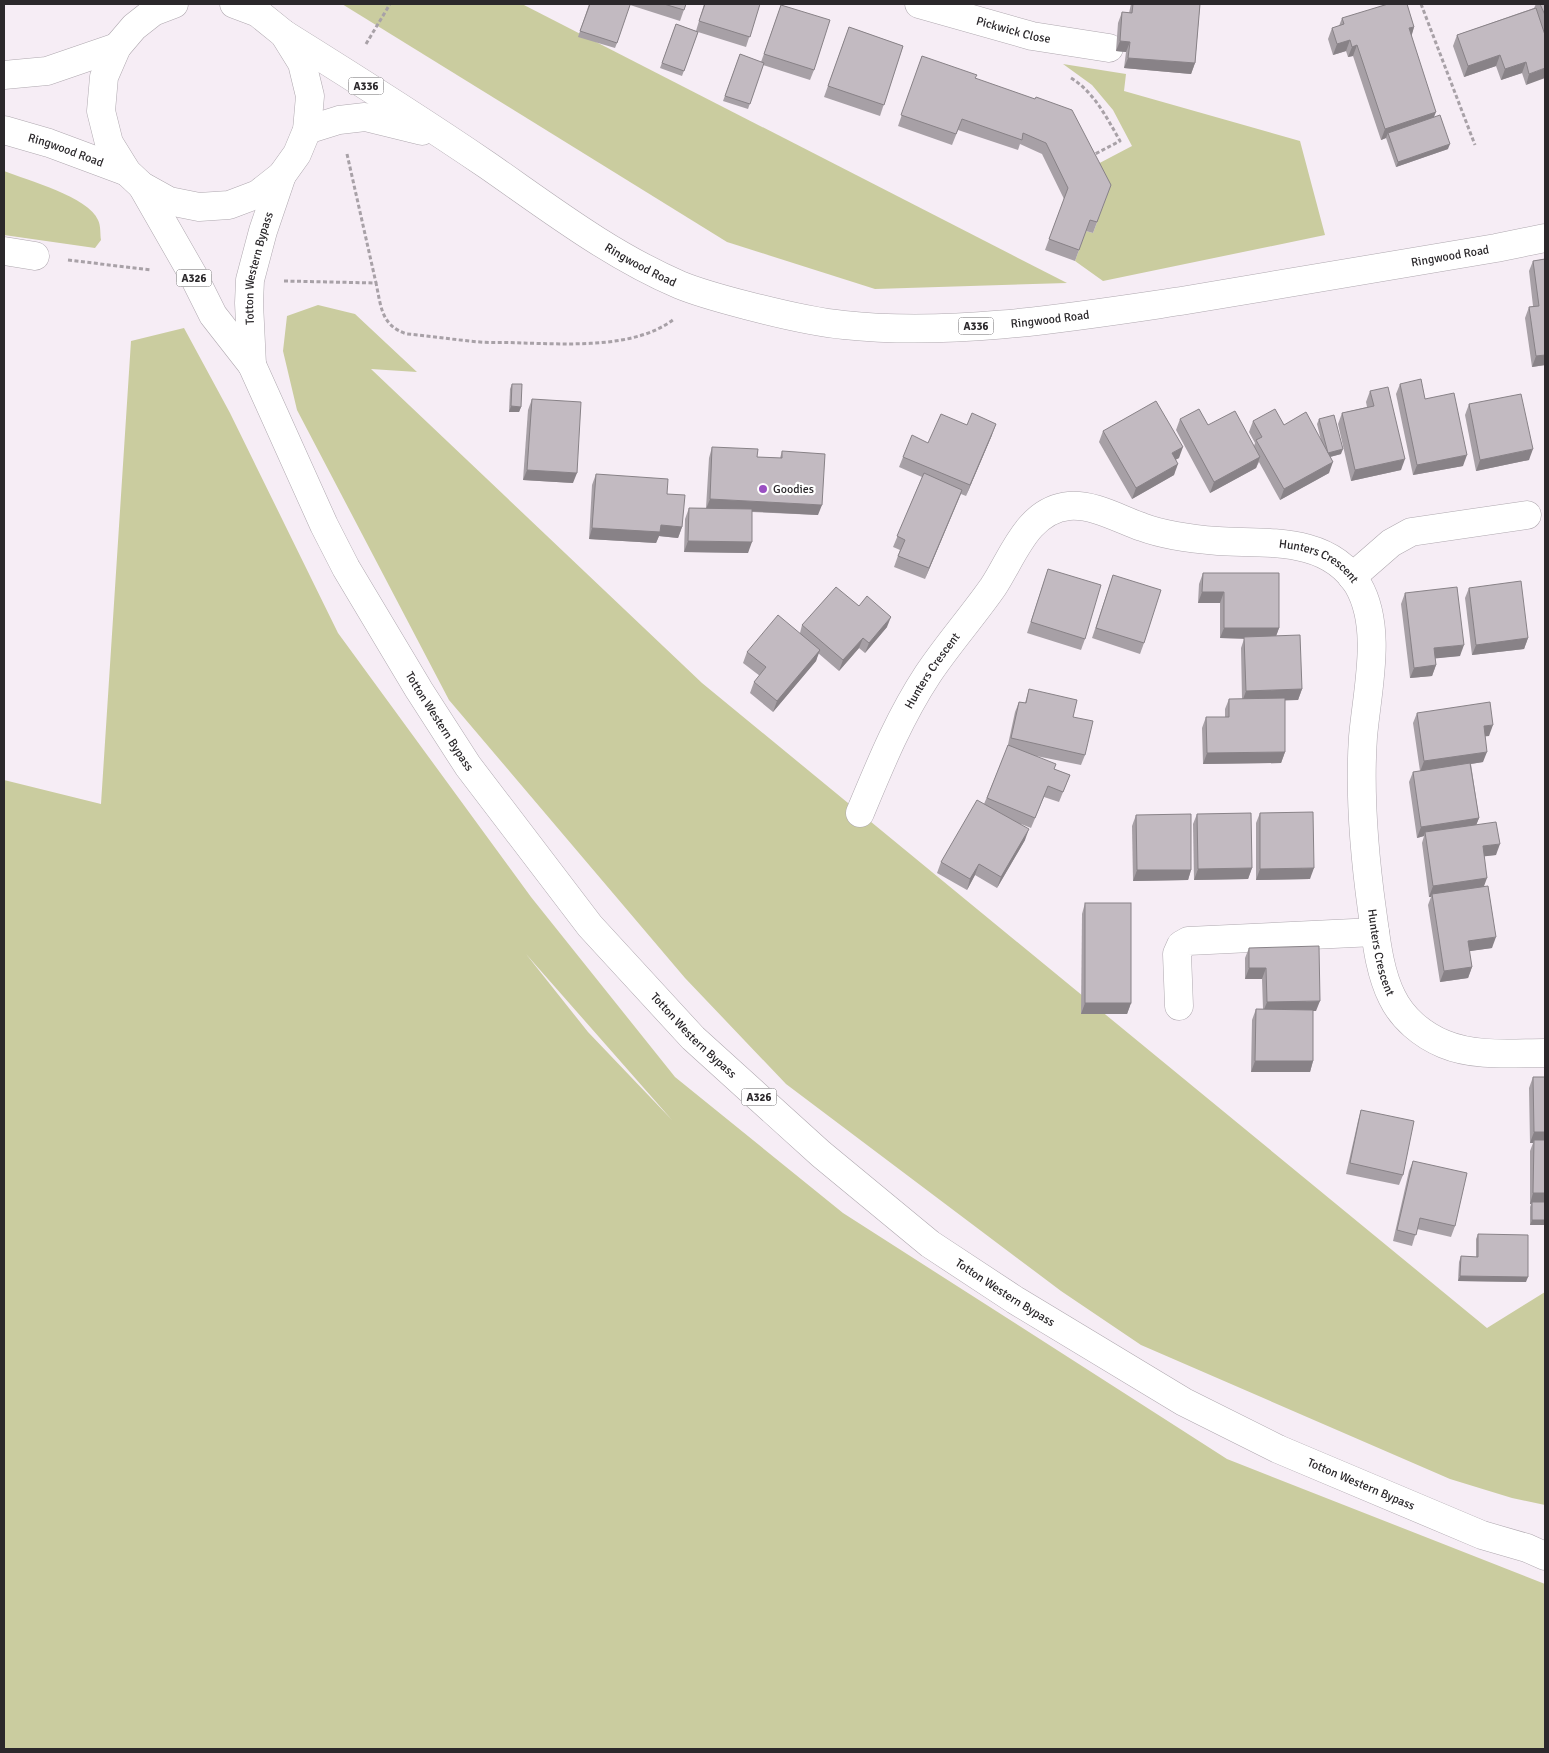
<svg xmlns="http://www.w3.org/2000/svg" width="1549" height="1753" font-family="Signika,sans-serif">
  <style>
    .green { fill: #cacc9f; fill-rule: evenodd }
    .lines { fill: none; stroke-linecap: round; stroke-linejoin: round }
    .minor-casing { stroke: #afa8af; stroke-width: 29 }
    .primary-casing { stroke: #afa8af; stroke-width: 29 }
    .path { stroke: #a8a1a7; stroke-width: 3; stroke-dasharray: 4 2.5; stroke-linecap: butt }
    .minor { stroke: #fff; stroke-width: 28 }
    .primary { stroke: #fff; stroke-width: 28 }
    .wall { fill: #a7a0a6 }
    .shaded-wall { fill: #888287 }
    .building { fill: #c2bac1; stroke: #888287 }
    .poi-dot { fill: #9a50c2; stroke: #fff; stroke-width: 2 }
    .labels { text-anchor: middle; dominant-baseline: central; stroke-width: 4.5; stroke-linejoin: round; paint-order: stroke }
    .shield { fill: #fff; stroke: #6b686b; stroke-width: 1 }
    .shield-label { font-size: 11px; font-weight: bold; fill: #2b282b }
    .street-label { font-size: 12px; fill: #2b282b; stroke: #fff }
    .poi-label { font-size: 12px; fill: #2b282b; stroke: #fff; text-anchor: start }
  </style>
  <rect width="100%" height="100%" fill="#f6edf5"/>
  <!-- green -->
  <g class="green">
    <polygon points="342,4 522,4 1067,283 875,289 727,242"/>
    <polygon points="1063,64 1126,74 1124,91 1300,141 1325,235 1103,281 1075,261 1086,231 1093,233 1107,196 1092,167 1132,146 1113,110 1092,85"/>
    <path d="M4 171C27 180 89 197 98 220 101 226 100 234 101 240L95 248 4 235Z"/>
    <polygon points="318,305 355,314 417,372 371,369 702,683 1487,1328 1545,1292 1545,1505 1512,1498 1450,1479 1141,1345 1061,1291 786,1084 685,978 449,700 297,410 283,351 287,316"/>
    <path d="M184 328 230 413 338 633 531 897 675 1077 843 1213 1227 1459 1545 1584V1749H4V780L101 804 131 341ZM526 954 672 1120 588 1032Z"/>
  </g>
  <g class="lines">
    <!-- minor casing -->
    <g class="minor-casing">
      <g id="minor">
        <path id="s1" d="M919 4 1032 36 1109 48"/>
        <polyline points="4,251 35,256"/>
        <polyline points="1352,577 1391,543 1411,532 1527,515"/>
        <path id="s2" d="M860 813C880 765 899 718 928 674 948 644 972 617 993 587 1013 557 1027 510 1069 506 1094 504 1119 519 1142 527 1166 536 1192 539 1218 541 1267 544 1328 536 1358 585 1383 628 1367 690 1363 737 1359 795 1364 852 1372 910 1376 938 1379 971 1392 997 1402 1018 1422 1035 1444 1044 1475 1057 1512 1053 1545 1053"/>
        <polyline points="1179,1006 1177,954 1181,945 1188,941 1375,932"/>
      </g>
    </g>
    <!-- primary casing -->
    <g class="primary-casing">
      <g id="primary">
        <polyline points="174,4 153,12 134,27 117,47 104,77 101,111 109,143 127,172 142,186 169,201 199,207 229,205 258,194 282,175 297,154 307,130 310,96 302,63 284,34 258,13 234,4"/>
        <path id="s3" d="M284 34C353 77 421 120 487 165 549 208 610 255 680 285 702 294 726 300 749 306 780 314 812 322 844 325 953 337 1073 317 1181 301 1286 284 1391 266 1496 248L1545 238"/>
        <polyline points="4,75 47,71 117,47"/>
        <path id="s4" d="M4 130 49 143 127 172"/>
        <polyline points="307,130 339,120 365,117 422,131"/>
        <path id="s5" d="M142 186 193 275 213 315 252 365 324 525 346 568 419 690 468 766 590 926 693 1038 821 1154 930 1244 1015 1300 1184 1402 1278 1449 1482 1535 1527 1548 1545 1556"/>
        <path id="s6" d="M252 365 249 303 250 280 263 231 282 175"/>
      </g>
    </g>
    <!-- path -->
    <g class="path">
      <polyline points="1421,4 1475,145"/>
      <polyline points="366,44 390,4"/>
      <path d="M1071 78C1094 92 1107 118 1120 141L1093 155"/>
      <polyline points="347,154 376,283"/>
      <polyline points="68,260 151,270"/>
      <path d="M284 281 376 283C381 306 381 326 407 334 431 336 455 340 480 342 494 343 508 342 522 343 568 344 636 349 674 319"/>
    </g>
    <!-- minor -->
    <use href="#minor" class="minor"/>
    <!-- primary -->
    <use href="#primary" class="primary"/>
  </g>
  <!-- wall -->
  <g class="wall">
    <polygon points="589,4 617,43 615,48 578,37"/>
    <polygon points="631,4 686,4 680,21 630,5"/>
    <polygon points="704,4 760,4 746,47 698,32 682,76 660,68 676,24 696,31"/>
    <polygon points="1131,4 1200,4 1195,63 1191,74 1124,68 1126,52 1116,51 1118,23 1122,12 1129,13"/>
    <polygon points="1536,4 1545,4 1545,35 1526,85 1522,73 1501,80 1496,66 1464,77 1453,46 1457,35 1534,8"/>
    <polygon points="781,5 814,70 810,80 763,65 748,109 723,101 740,54 761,62"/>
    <polygon points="1342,18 1414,27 1411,36 1434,117 1448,149 1396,167 1386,138 1381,140 1353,56 1348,57 1346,51 1333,55 1328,39 1332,28 1339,26"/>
    <polygon points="849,27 903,46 880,116 824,97"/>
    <polygon points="922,56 975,78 1111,185 1093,233 1086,231 1075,261 1045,250 1064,199 1042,154 1020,144 1018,150 958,130 952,145 898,126"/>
    <polygon points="1545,259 1545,365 1532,367 1525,318 1529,307 1533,306 1529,271 1533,261"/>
    <polygon points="512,384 521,407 519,412 509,412 510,389"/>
    <polygon points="1400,384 1425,399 1463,466 1413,475 1396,394"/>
    <polygon points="1370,391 1401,470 1351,481 1338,424 1342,413 1367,407 1366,402"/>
    <polygon points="532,399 573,483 523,480 528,410"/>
    <polygon points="1469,404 1529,460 1476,471 1465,415"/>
    <polygon points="1180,419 1208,425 1254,446 1255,443 1249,432 1253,421 1284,425 1321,440 1317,424 1319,419 1341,454 1330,457 1329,473 1280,500 1259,462 1256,468 1210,493 1176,430"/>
    <polygon points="967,425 992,435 966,496 961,494 925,579 894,567 900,550 893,547 922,477 899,467 903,457 928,443"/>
    <polygon points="1103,431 1179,458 1176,459 1174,475 1132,499 1099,442"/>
    <polygon points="712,447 757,457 780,458 782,451 818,515 752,512 748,553 684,552 685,519 689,508 706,508 709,458"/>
    <polygon points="596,474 667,494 682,527 678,538 659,536 656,543 589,539 592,485"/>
    <polygon points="1048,569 1085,639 1081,650 1027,633"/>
    <polygon points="1203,573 1279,628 1276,636 1302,689 1298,700 1285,700 1285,752 1281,763 1203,764 1202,728 1206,717 1225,717 1225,709 1229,699 1242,699 1241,648 1244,639 1220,638 1220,603 1198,603 1199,584"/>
    <polygon points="1113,575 1144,643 1140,654 1092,638"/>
    <polygon points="1469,588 1528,638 1524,649 1472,655 1465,598"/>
    <polygon points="1405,593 1460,656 1435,658 1436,665 1432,676 1410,678 1401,604"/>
    <polygon points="859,606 887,627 865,653 859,648 839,671 818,653 816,661 773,712 750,693 754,682 760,676 743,663 747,652 800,633 802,625"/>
    <polygon points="1029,689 1073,717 1085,755 1081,765 1031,755 1054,769 1070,775 1059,802 1044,797 1031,828 1021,824 1025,840 997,888 975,875 967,890 937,873 941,862 984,804 1007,749 1015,712 1019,702 1025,703"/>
    <polygon points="1417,713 1489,736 1485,736 1483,762 1471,764 1479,818 1476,825 1496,855 1484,856 1484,886 1492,948 1469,951 1472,967 1468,978 1440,982 1428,905 1431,897 1429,897 1422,843 1424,836 1417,838 1409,782 1413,772 1420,771 1413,723"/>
    <polygon points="1260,813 1310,879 1256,880 1256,823"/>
    <polygon points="1197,814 1252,868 1248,879 1194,880 1193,824"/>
    <polygon points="1136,815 1191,870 1188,880 1133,881 1132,826"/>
    <polygon points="1085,903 1131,1003 1127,1014 1081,1014 1082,914"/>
    <polygon points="1249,948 1316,1011 1313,1011 1313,1061 1310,1072 1251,1072 1252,1020 1256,1009 1263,1009 1262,979 1245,979 1245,958"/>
    <polygon points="1533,1077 1545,1225 1530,1225 1530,1207 1531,1204 1530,1204 1530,1151 1533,1143 1530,1143 1529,1088"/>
    <polygon points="1361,1110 1403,1175 1399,1185 1346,1174 1358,1121"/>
    <polygon points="1413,1161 1455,1226 1451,1237 1417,1229 1412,1246 1393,1241 1409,1171"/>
    <polygon points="1478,1234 1526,1282 1458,1281 1459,1262 1461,1256 1476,1257 1476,1239"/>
  </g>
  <!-- shaded-wall -->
  <g class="shaded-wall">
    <polygon points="1414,27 1411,38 1409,28"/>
    <polygon points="1350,40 1346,51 1333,55 1337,44"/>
    <polygon points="1120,41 1130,42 1126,52 1116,51"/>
    <polygon points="1357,45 1353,56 1348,57 1352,47"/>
    <polygon points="1500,55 1496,66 1464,77 1468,66"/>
    <polygon points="1128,58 1195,63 1191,74 1124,68"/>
    <polygon points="1526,62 1522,73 1501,80 1505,69"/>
    <polygon points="1545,68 1545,78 1526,85 1529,74"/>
    <polygon points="1436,112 1432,122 1388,133 1386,138 1381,140 1385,129"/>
    <polygon points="1450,144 1448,149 1396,167 1398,162"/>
    <polygon points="1545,355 1545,365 1532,367 1536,356"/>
    <polygon points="511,406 521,407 519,412 509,412"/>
    <polygon points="996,424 992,435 966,496 970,485"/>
    <polygon points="1183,447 1179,458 1168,464 1172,453"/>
    <polygon points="1343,449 1341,454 1326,458 1328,453"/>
    <polygon points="1533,449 1529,460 1476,471 1480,460"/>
    <polygon points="1467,455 1463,466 1413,475 1417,465"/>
    <polygon points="1260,457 1256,468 1210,493 1214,482"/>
    <polygon points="1405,459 1401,470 1351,481 1355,470"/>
    <polygon points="1333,462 1329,473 1280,500 1284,489"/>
    <polygon points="1178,464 1174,475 1132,499 1136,488"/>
    <polygon points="527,470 577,473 573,483 523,480"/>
    <polygon points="962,490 958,500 925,579 929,568"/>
    <polygon points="710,499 822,505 818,515 706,509"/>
    <polygon points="661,525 682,527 678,538 659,536 656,543 589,539 592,528"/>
    <polygon points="688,541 752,542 748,553 684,552"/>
    <polygon points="1202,592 1224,592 1220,603 1198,603"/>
    <polygon points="891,617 887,627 865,653 869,643"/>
    <polygon points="1224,628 1279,628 1275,639 1220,638"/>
    <polygon points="863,638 859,648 839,671 843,660"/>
    <polygon points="1528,638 1524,649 1472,655 1476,645"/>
    <polygon points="1464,645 1460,656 1430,659 1434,648"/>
    <polygon points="820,650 816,661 773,712 777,701"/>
    <polygon points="1436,665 1432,676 1410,678 1414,668"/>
    <polygon points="1302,689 1298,700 1242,702 1246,691"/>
    <polygon points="1493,725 1489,736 1480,737 1484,726"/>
    <polygon points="1285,752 1281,763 1203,764 1207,753"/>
    <polygon points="1487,752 1483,762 1420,772 1424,761"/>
    <polygon points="1479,818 1475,828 1425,832 1424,836 1417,838 1421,827"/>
    <polygon points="1029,829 1025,840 997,888 1001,877"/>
    <polygon points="1500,844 1496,855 1479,857 1483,846"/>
    <polygon points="979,864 975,875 967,890 970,879"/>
    <polygon points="1252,868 1248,879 1194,880 1198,869"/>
    <polygon points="1314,868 1310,879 1256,880 1260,869"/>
    <polygon points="1137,870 1191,870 1188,880 1133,881"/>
    <polygon points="1487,878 1483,889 1432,894 1431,897 1429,897 1433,886"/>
    <polygon points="1496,937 1492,948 1464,952 1468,941"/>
    <polygon points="1472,967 1468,978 1440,982 1444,971"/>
    <polygon points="1249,968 1266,968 1262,979 1245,979"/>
    <polygon points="1320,1001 1316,1011 1263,1012 1267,1002"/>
    <polygon points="1085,1003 1131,1003 1127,1014 1081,1014"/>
    <polygon points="1255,1061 1313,1061 1310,1072 1251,1072"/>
    <polygon points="1534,1132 1545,1132 1545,1142 1534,1140 1533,1143 1530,1143"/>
    <polygon points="1533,1193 1545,1193 1545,1204 1532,1202 1531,1204 1530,1204"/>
    <polygon points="1532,1220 1545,1220 1545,1225 1530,1225"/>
    <polygon points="1460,1276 1528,1277 1526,1282 1458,1281"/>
  </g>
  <!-- building -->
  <g class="building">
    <polygon points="590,4 627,4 630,5 617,43 580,31"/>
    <polygon points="664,4 686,4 684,10"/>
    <polygon points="705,4 760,4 750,37 699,21"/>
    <polygon points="1133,4 1200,4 1195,63 1128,58 1130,42 1120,41 1122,12 1132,13"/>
    <polygon points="1388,4 1407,4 1414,27 1409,28 1436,112 1385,129 1357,45 1352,47 1350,40 1337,44 1332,28 1344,24 1342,18"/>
    <polygon points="1540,4 1545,4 1545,15"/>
    <polygon points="781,5 830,20 814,70 764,54"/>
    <polygon points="1536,8 1545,35 1545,68 1529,74 1526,62 1505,69 1500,55 1468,66 1457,35"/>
    <polygon points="676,24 698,32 684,71 662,63"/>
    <polygon points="849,27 903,46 884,105 828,86"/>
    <polygon points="740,54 764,63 750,104 725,96"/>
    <polygon points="922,56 977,75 975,78 1035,99 1036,97 1072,110 1111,185 1097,222 1090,220 1079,250 1049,239 1068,188 1046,143 1023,133 1022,140 962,119 956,134 901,115"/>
    <polygon points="1440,115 1450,144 1398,162 1388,133"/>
    <polygon points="1545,259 1545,355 1536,356 1529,307 1539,306 1533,261"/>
    <polygon points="1421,379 1425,399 1454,393 1467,455 1417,465 1400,384"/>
    <polygon points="512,384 522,384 521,407 511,406"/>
    <polygon points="1388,387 1405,459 1355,470 1342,413 1374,406 1370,391"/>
    <polygon points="1521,394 1533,449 1480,460 1469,404"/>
    <polygon points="532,399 581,402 577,473 527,470"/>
    <polygon points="1156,401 1183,447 1172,453 1178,464 1136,488 1103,431"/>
    <polygon points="1199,409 1208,425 1235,411 1260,457 1214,482 1180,419"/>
    <polygon points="1275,409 1284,425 1306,412 1333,462 1284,489 1256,440 1262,437 1253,421"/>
    <polygon points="972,413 996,424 970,485 903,457 912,435 928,443 941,414 967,425"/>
    <polygon points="1334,415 1343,449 1328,453 1319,419"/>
    <polygon points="712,447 758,449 757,457 782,458 782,451 825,454 822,505 710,499"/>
    <polygon points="924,473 962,490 929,568 898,556 905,540 897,536"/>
    <polygon points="596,474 668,479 667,494 685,495 682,527 661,525 660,532 592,528"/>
    <polygon points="689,508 752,509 752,542 688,541"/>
    <polygon points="1048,569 1101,585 1085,639 1031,622"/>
    <polygon points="1203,573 1279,573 1279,628 1224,628 1224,592 1202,592"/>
    <polygon points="1113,575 1161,590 1144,643 1096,628"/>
    <polygon points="1521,581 1528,638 1476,645 1469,588"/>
    <polygon points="836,587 859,606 867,596 891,617 869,643 863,638 843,660 802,625"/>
    <polygon points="1457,587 1464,645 1434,648 1436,665 1414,668 1405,593"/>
    <polygon points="778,615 820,650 777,701 754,682 766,667 747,652"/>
    <polygon points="1300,635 1302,689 1246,691 1244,637"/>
    <polygon points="1029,689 1077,700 1073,717 1093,721 1085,755 1011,738 1019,702 1026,703"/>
    <polygon points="1285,698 1285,752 1207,753 1206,717 1229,717 1229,699"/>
    <polygon points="1490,702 1493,725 1484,726 1487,752 1424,761 1417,713"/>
    <polygon points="1008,745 1056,764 1054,769 1070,775 1063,792 1048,786 1035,818 987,798"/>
    <polygon points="1470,763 1479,818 1421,827 1413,772"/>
    <polygon points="977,800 1029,829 1001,877 979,864 970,879 941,862"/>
    <polygon points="1313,812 1314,868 1260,869 1260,813"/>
    <polygon points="1251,813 1252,868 1198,869 1197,814"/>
    <polygon points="1191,814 1191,870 1137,870 1136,815"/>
    <polygon points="1496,822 1500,844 1483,846 1487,878 1433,886 1425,832"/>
    <polygon points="1488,886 1496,937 1468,941 1472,967 1444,971 1432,894"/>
    <rect x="1085" y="903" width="46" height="100"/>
    <polygon points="1319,946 1320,1001 1267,1002 1266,968 1249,968 1249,948"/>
    <polygon points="1256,1009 1313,1010 1313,1061 1255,1061"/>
    <polygon points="1533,1077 1545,1077 1545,1132 1534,1132"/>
    <polygon points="1361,1110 1414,1121 1403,1175 1350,1163"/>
    <polygon points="1534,1140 1545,1140 1545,1193 1533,1193"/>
    <polygon points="1413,1161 1467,1173 1455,1226 1420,1218 1416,1235 1397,1230"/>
    <rect x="1532" y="1202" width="13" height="18"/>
    <polygon points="1478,1234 1528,1235 1528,1277 1460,1276 1461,1256 1478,1257"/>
  </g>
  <!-- markers -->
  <circle class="poi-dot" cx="763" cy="489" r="5"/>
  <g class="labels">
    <!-- shield labels -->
    <g class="shield">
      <rect x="348.5" y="77.5" width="35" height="17" rx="4"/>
      <rect x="176.5" y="269.5" width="35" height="17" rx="4"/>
      <rect x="958.5" y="317.5" width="35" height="17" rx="4"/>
      <rect x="741.5" y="1088.5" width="35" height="17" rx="4"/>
    </g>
    <g class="shield-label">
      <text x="366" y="86">A336</text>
      <text x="194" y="278">A326</text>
      <text x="976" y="326">A336</text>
      <text x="759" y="1097">A326</text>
    </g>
    <!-- street labels -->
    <g class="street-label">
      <text stroke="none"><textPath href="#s1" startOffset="98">Pickwick Close</textPath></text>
      <text stroke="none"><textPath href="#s4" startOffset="65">Ringwood Road</textPath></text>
      <text stroke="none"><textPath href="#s3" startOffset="1250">Ringwood Road</textPath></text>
      <text stroke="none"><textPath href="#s3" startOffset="425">Ringwood Road</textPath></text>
      <text stroke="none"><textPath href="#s6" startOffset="98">Totton Western Bypass</textPath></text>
      <text stroke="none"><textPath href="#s3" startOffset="845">Ringwood Road</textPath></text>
      <text stroke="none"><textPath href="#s2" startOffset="639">Hunters Crescent</textPath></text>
      <text stroke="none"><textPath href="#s2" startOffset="160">Hunters Crescent</textPath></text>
      <text stroke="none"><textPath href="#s5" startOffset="614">Totton Western Bypass</textPath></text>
      <text stroke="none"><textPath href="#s2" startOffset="1059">Hunters Crescent</textPath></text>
      <text stroke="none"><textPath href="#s5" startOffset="1019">Totton Western Bypass</textPath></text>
      <text stroke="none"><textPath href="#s5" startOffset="1424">Totton Western Bypass</textPath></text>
      <text stroke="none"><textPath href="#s5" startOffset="1829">Totton Western Bypass</textPath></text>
    </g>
    <!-- poi labels -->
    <g class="poi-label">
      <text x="773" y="489">Goodies</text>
    </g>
  </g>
  <!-- border -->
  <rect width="1549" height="1753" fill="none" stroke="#2b282b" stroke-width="10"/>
</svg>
